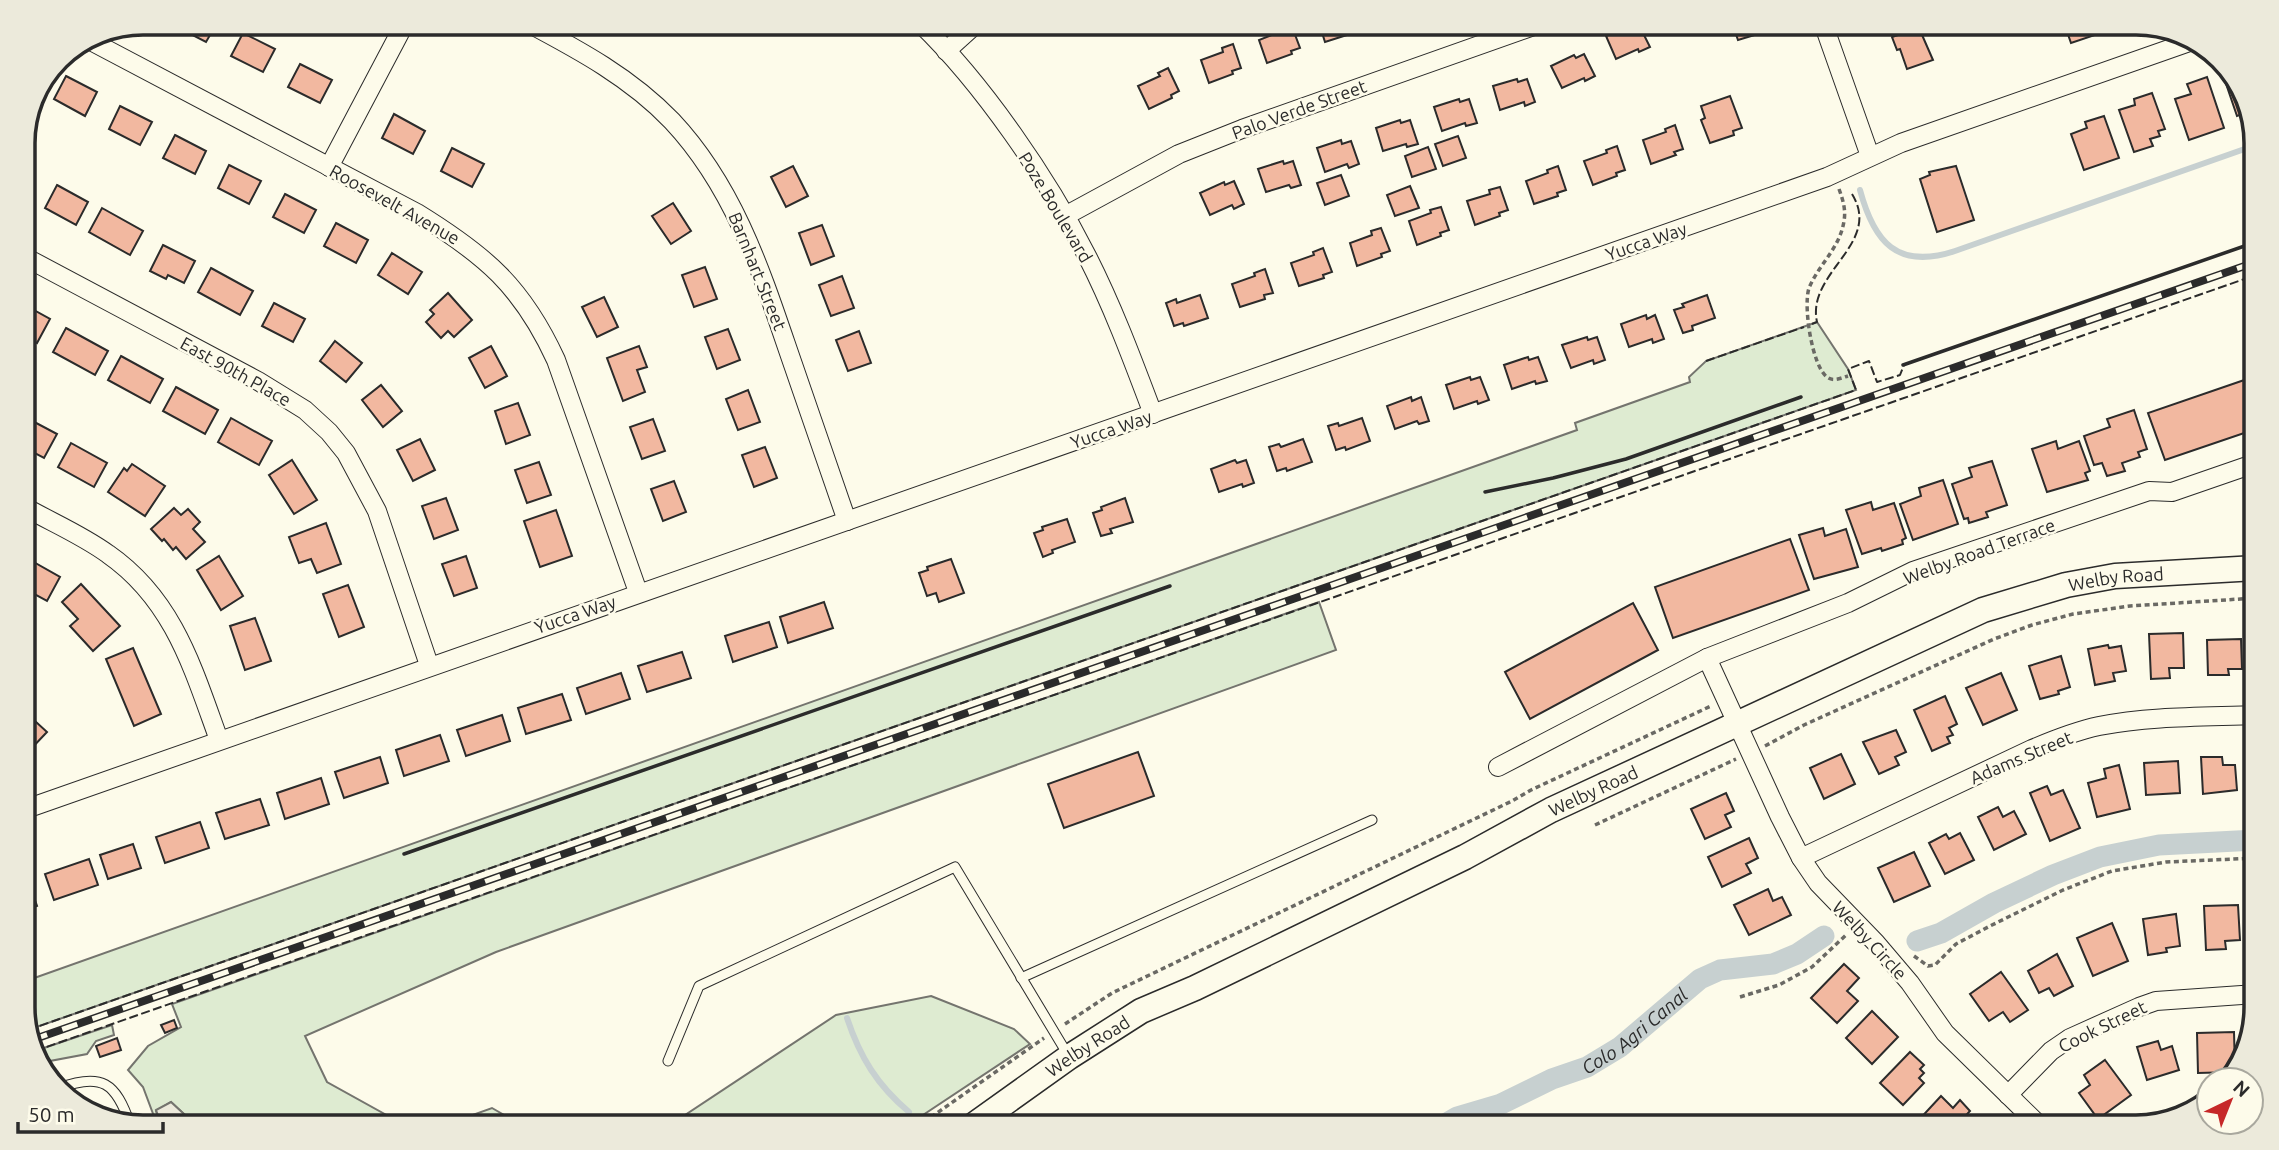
<svg xmlns="http://www.w3.org/2000/svg" width="2279" height="1150" font-family="Ubuntu,sans-serif">
  <style>
    .green { fill: #deebd1; stroke: #74746e; stroke-width: 2 }
    .parking { fill: #eceadb; stroke: #74746e; stroke-width: 2 }
    .lines { fill: none; stroke-linecap: round; stroke-linejoin: round }
    .stream { stroke: #c7d0d0; stroke-width: 6 }
    .canal { stroke: #c7d0d0; stroke-width: 21 }
    .building { fill: #f2b8a0; stroke: #2b2b2b; stroke-width: 2 }
    .lane-casing { stroke: #2b2b2b; stroke-width: 11 }
    .street-casing { stroke: #2b2b2b; stroke-width: 20 }
    .secondary-casing { stroke: #2b2b2b; stroke-width: 27 }
    .path { stroke: #6a6964; stroke-width: 3.5; stroke-dasharray: 5 3.5; stroke-linecap: butt }
    .lane { stroke: #fdfbea; stroke-width: 9 }
    .street { stroke: #fdfbea; stroke-width: 18 }
    .secondary { stroke: #fdfbea; stroke-width: 24 }
    .rail-casing { stroke: #2b2b2b; stroke-width: 8 }
    .rail { stroke: #fdfbea; stroke-width: 5; stroke-dasharray: 16; stroke-linecap: butt }
    .fence { stroke: #2b2b2b; stroke-width: 2; stroke-dasharray: 9 3.5; stroke-linecap: butt }
    .wall { stroke: #2b2b2b; stroke-width: 3.5 }
    .labels { text-anchor: middle; dominant-baseline: central; stroke-width: 5; stroke-linejoin: round; paint-order: stroke }
    .street-label { font-size: 18px; fill: #2b2b2b; stroke: #fdfbea }
    .water-label { font-size: 19px; font-style: italic; fill: #2b2b2b; stroke: #fdfbea }
    .rim { fill: none; stroke: #2b2b2b; stroke-width: 3.5 }
  </style>
  <rect width="100%" height="100%" fill="#fdfbea"/>
  <!-- green -->
  <g class="green">
    <polygon points="1817,322 1848,369 1856,390 28,1030 23,1015 23,982 1577,430 1575,423 1690,382 1689,377 1706,361"/>
    <polygon points="1319,602 1336,650 496,952 305,1036 327,1082 408,1127 198,1127 171,1102 156,1111 162,1127 158,1127 143,1087 128,1070 148,1046 181,1027 172,1004"/>
    <polygon points="931,996 1014,1029 1030,1044 920,1117 909,1127 667,1127 836,1015"/>
    <polygon points="112,1025 114,1035 96,1041 87,1054 39,1063 35,1051"/>
    <polygon points="73,1100 92,1105 102,1111 102,1115 99,1117 89,1115"/>
    <polygon points="492,1108 525,1127 439,1127"/>
  </g>
  <!-- parking -->
  <polygon class="parking" points="171,1102 198,1127 162,1127 156,1110"/>
  <g class="lines">
    <!-- stream -->
    <g class="stream">
      <path d="M1860 190C1874 242 1897 270 1955 251L2256 145"/>
      <path d="M847 1018C860 1057 877 1085 909 1112"/>
    </g>
    <!-- canal -->
    <g class="canal">
      <polyline points="1917,941 1941,933 1994,903 2053,875 2100,857 2159,845 2256,840"/>
      <path id="s1" d="M1440 1127 1457 1117 1501 1104 1552 1079 1587 1067 1620 1047 1700 979 1720 970 1773 964 1797 954 1824 936"/>
    </g>
  </g>
  <!-- building -->
  <g class="building">
    <polygon points="177,23 217,23 206,42 175,26"/>
    <polygon points="1319,23 1356,23 1358,27 1349,30 1350,34 1325,42"/>
    <polygon points="1732,23 1757,23 1761,33 1738,40"/>
    <polygon points="2064,23 2104,23 2107,31 2071,43"/>
    <polygon points="1291,24 1300,48 1291,51 1292,54 1267,63 1259,40 1282,31 1281,28"/>
    <polygon points="1639,25 1650,47 1639,52 1638,49 1616,59 1606,36 1629,26 1631,29"/>
    <polygon points="1919,28 1933,60 1907,69 1900,49 1897,50 1892,37"/>
    <polygon points="243,33 275,49 263,72 231,56"/>
    <polygon points="1233,44 1241,68 1232,71 1233,74 1209,83 1201,60 1223,52 1222,48"/>
    <polygon points="1584,54 1595,76 1585,81 1584,78 1562,88 1551,66 1574,55 1576,58"/>
    <polygon points="300,64 332,80 320,103 288,87"/>
    <polygon points="1168,68 1179,91 1171,95 1172,98 1149,109 1138,86 1160,76 1158,73"/>
    <polygon points="2232,72 2236,77 2248,112 2237,116 2223,75"/>
    <polygon points="66,76 97,92 85,116 54,99"/>
    <polygon points="2207,77 2224,128 2189,140 2175,99 2191,94 2187,84"/>
    <polygon points="1517,79 1518,82 1527,79 1535,102 1525,106 1524,102 1500,110 1493,86"/>
    <polygon points="2152,93 2165,129 2158,131 2160,136 2150,139 2153,146 2134,152 2119,110 2135,105 2134,99"/>
    <polygon points="1730,96 1742,128 1733,131 1734,135 1710,143 1701,120 1705,118 1701,106"/>
    <polygon points="1459,99 1460,102 1469,99 1477,123 1466,126 1465,123 1442,131 1434,107"/>
    <polygon points="120,106 152,122 140,145 109,129"/>
    <polygon points="394,114 425,131 413,154 382,138"/>
    <polygon points="2104,116 2119,158 2084,170 2071,134 2087,128 2085,122"/>
    <polygon points="1400,120 1401,123 1410,120 1418,144 1407,147 1406,144 1383,151 1376,128"/>
    <polygon points="1675,125 1683,149 1674,152 1676,155 1651,164 1643,140 1666,132 1665,129"/>
    <polygon points="175,135 206,151 195,174 163,158"/>
    <polygon points="1458,136 1466,158 1443,166 1435,144"/>
    <polygon points="1341,140 1342,144 1351,141 1359,164 1349,168 1347,164 1325,172 1317,148"/>
    <polygon points="1617,146 1625,170 1616,173 1617,176 1593,185 1584,161 1607,153 1606,150"/>
    <polygon points="1428,147 1436,169 1412,177 1405,156"/>
    <polygon points="452,148 484,164 472,187 441,171"/>
    <polygon points="1283,161 1284,164 1293,161 1301,185 1291,188 1289,185 1266,192 1258,169"/>
    <polygon points="229,165 261,181 249,204 218,188"/>
    <polygon points="23,166 34,172 23,194"/>
    <polygon points="793,166 808,196 786,207 771,177"/>
    <polygon points="1558,166 1566,190 1557,193 1558,196 1534,204 1526,181 1548,173 1547,170"/>
    <polygon points="1956,166 1974,220 1937,232 1920,179 1930,175 1929,172"/>
    <polygon points="1341,175 1349,196 1325,205 1317,183"/>
    <polygon points="1234,181 1244,204 1234,209 1232,205 1210,215 1200,193 1224,182 1225,185"/>
    <polygon points="57,185 88,202 76,225 45,208"/>
    <polygon points="1410,186 1419,208 1395,216 1387,195"/>
    <polygon points="1500,187 1508,210 1499,213 1500,216 1475,225 1467,201 1490,194 1489,190"/>
    <polygon points="285,194 316,210 304,233 273,217"/>
    <polygon points="673,203 691,231 671,244 652,216"/>
    <polygon points="1441,207 1449,230 1440,233 1441,236 1417,245 1409,221 1431,213 1430,210"/>
    <polygon points="102,208 143,231 130,255 89,232"/>
    <polygon points="336,223 368,240 356,263 324,246"/>
    <polygon points="822,225 834,256 811,265 799,233"/>
    <polygon points="1381,228 1390,251 1381,254 1382,257 1357,266 1350,243 1372,235 1371,231"/>
    <polygon points="163,245 195,261 184,283 168,275 166,279 150,271"/>
    <polygon points="1323,248 1332,272 1323,275 1324,278 1299,286 1291,263 1314,255 1313,252"/>
    <polygon points="392,253 422,272 408,294 378,275"/>
    <polygon points="705,267 717,299 694,307 682,275"/>
    <polygon points="211,268 253,291 240,315 198,292"/>
    <polygon points="1265,269 1273,293 1264,295 1265,299 1240,307 1232,284 1255,276 1254,273"/>
    <polygon points="842,276 854,308 831,316 819,285"/>
    <polygon points="448,293 472,320 454,337 448,331 441,338 426,322 434,314 430,310"/>
    <polygon points="1200,295 1208,318 1184,326 1183,323 1174,326 1166,303 1176,299 1177,303"/>
    <polygon points="1707,295 1715,318 1692,326 1693,330 1683,333 1674,310 1684,307 1682,304"/>
    <polygon points="604,297 618,327 597,337 582,307"/>
    <polygon points="274,303 305,319 293,342 262,326"/>
    <polygon points="23,304 50,319 37,343 23,335"/>
    <polygon points="1646,315 1647,319 1655,315 1664,339 1653,343 1652,339 1629,347 1621,324"/>
    <polygon points="66,328 108,351 95,375 53,352"/>
    <polygon points="728,329 740,360 717,369 705,337"/>
    <polygon points="859,331 871,363 848,371 836,340"/>
    <polygon points="1587,337 1588,340 1597,337 1605,360 1594,364 1593,360 1571,368 1562,345"/>
    <polygon points="335,341 362,363 346,382 320,361"/>
    <polygon points="491,346 507,376 485,388 469,358"/>
    <polygon points="639,346 647,367 637,370 645,392 623,401 607,358"/>
    <polygon points="121,356 163,379 150,403 108,380"/>
    <polygon points="1528,357 1529,360 1538,357 1547,381 1536,384 1535,381 1512,389 1504,365"/>
    <polygon points="2256,376 2256,429 2165,460 2148,413"/>
    <polygon points="1470,377 1471,380 1480,377 1489,400 1478,404 1477,401 1454,409 1446,385"/>
    <polygon points="381,385 402,411 383,427 362,400"/>
    <polygon points="176,387 218,410 205,434 163,411"/>
    <polygon points="748,390 760,422 738,430 726,399"/>
    <polygon points="1411,397 1412,401 1421,397 1429,421 1419,424 1417,421 1395,429 1387,406"/>
    <polygon points="518,403 530,435 506,444 495,411"/>
    <polygon points="2134,410 2147,449 2138,452 2140,457 2122,463 2125,471 2107,476 2102,463 2094,465 2084,436 2110,427 2107,419"/>
    <polygon points="23,416 57,434 44,458 23,447"/>
    <polygon points="231,418 272,441 259,465 218,442"/>
    <polygon points="1362,418 1370,441 1346,450 1345,447 1336,450 1328,426 1338,423 1339,426"/>
    <polygon points="653,419 665,451 642,459 630,427"/>
    <polygon points="420,439 435,470 413,481 397,450"/>
    <polygon points="1303,439 1312,462 1287,471 1286,468 1277,471 1269,447 1279,444 1281,447"/>
    <polygon points="2056,441 2058,449 2079,441 2090,471 2085,473 2088,480 2047,492 2032,449"/>
    <polygon points="71,443 107,463 94,487 58,467"/>
    <polygon points="765,447 777,478 754,487 742,455"/>
    <polygon points="292,460 317,500 294,514 269,475"/>
    <polygon points="1235,460 1237,463 1246,460 1254,483 1243,487 1242,484 1219,492 1211,469"/>
    <polygon points="1992,461 2007,505 1986,512 1988,517 1969,523 1968,518 1964,519 1952,484 1972,477 1969,468"/>
    <polygon points="539,462 551,495 527,503 515,470"/>
    <polygon points="132,464 165,486 145,516 108,492 124,468 127,471"/>
    <polygon points="1943,480 1958,524 1913,540 1900,504 1921,496 1919,488"/>
    <polygon points="674,481 686,512 663,521 651,489"/>
    <polygon points="446,498 458,530 434,539 422,506"/>
    <polygon points="1125,498 1133,522 1110,529 1112,533 1101,536 1093,513 1102,510 1101,507"/>
    <polygon points="1871,502 1873,510 1894,503 1906,538 1902,540 1903,544 1882,551 1881,548 1862,554 1846,510"/>
    <polygon points="174,508 181,515 188,509 200,522 193,529 205,542 186,559 176,547 173,550 164,539 162,541 151,529"/>
    <polygon points="556,510 572,556 540,567 524,521"/>
    <polygon points="1067,519 1075,542 1052,550 1053,553 1043,557 1034,533 1043,530 1042,527"/>
    <polygon points="326,523 341,564 317,573 311,559 299,563 289,537"/>
    <polygon points="1823,528 1825,536 1846,529 1858,567 1814,579 1799,535"/>
    <polygon points="1790,539 1809,590 1673,638 1655,587"/>
    <polygon points="23,556 60,577 47,601 23,588"/>
    <polygon points="219,556 243,596 221,610 197,570"/>
    <polygon points="466,556 477,588 454,596 442,564"/>
    <polygon points="951,559 964,593 939,602 936,593 927,596 919,573 928,570 927,567"/>
    <polygon points="81,584 120,626 93,651 70,626 78,619 62,602"/>
    <polygon points="348,585 364,627 339,637 323,594"/>
    <polygon points="824,602 833,628 788,643 780,617"/>
    <polygon points="1633,603 1658,650 1530,719 1505,672"/>
    <polygon points="255,618 271,661 245,670 230,626"/>
    <polygon points="769,622 777,647 733,662 725,636"/>
    <polygon points="2183,633 2184,668 2169,668 2170,678 2151,679 2149,634"/>
    <polygon points="2241,639 2242,669 2228,669 2229,675 2208,675 2207,640"/>
    <polygon points="2108,645 2109,648 2121,646 2126,671 2113,673 2115,681 2095,685 2088,649"/>
    <polygon points="133,648 161,714 134,726 106,659"/>
    <polygon points="682,652 691,678 647,692 638,666"/>
    <polygon points="2061,656 2070,687 2058,691 2059,694 2040,699 2029,666"/>
    <polygon points="621,673 630,699 586,714 577,688"/>
    <polygon points="2001,673 2017,710 1983,725 1966,688"/>
    <polygon points="562,694 571,720 526,734 518,708"/>
    <polygon points="1945,696 1957,724 1949,728 1953,735 1947,737 1950,743 1932,751 1914,710"/>
    <polygon points="23,710 47,732 28,752 23,747"/>
    <polygon points="502,715 510,741 466,756 457,730"/>
    <polygon points="1896,730 1906,752 1895,757 1899,765 1879,774 1863,742"/>
    <polygon points="440,735 449,761 404,776 396,750"/>
    <polygon points="1138,752 1154,796 1064,828 1048,784"/>
    <polygon points="1841,754 1855,784 1824,799 1810,768"/>
    <polygon points="380,757 388,783 344,798 335,772"/>
    <polygon points="2201,757 2222,757 2223,765 2235,765 2237,790 2203,794"/>
    <polygon points="2178,761 2180,793 2146,795 2144,763"/>
    <polygon points="2119,765 2130,809 2097,817 2088,783 2106,778 2104,769"/>
    <polygon points="321,778 329,804 285,819 277,793"/>
    <polygon points="2047,786 2051,795 2063,790 2080,828 2050,841 2030,793"/>
    <polygon points="1726,793 1734,811 1725,815 1731,827 1705,839 1691,809"/>
    <polygon points="260,799 269,825 225,839 216,813"/>
    <polygon points="1998,807 2003,817 2014,811 2026,834 1994,850 1978,817"/>
    <polygon points="200,822 209,848 165,863 156,837"/>
    <polygon points="1960,833 1974,860 1945,874 1929,843 1946,834 1949,839"/>
    <polygon points="1749,838 1758,858 1746,864 1751,873 1722,887 1708,857"/>
    <polygon points="133,844 141,868 108,879 100,855"/>
    <polygon points="1914,852 1930,886 1894,902 1878,868"/>
    <polygon points="89,859 98,885 54,900 45,874"/>
    <polygon points="28,880 37,906 23,911 23,882"/>
    <polygon points="1768,889 1773,901 1782,897 1791,915 1749,935 1734,905"/>
    <polygon points="2238,905 2240,940 2225,941 2226,949 2206,950 2204,906"/>
    <polygon points="2176,914 2180,946 2166,948 2167,952 2148,955 2143,919"/>
    <polygon points="2112,923 2128,961 2093,976 2077,938"/>
    <polygon points="2057,954 2073,986 2054,996 2049,988 2039,993 2028,971"/>
    <polygon points="1844,964 1859,978 1847,991 1858,1001 1837,1023 1811,998"/>
    <polygon points="2001,972 2028,1010 2010,1022 2003,1012 1989,1021 1970,994"/>
    <polygon points="1872,1011 1898,1037 1872,1064 1846,1038"/>
    <polygon points="174,1020 177,1028 165,1033 161,1025"/>
    <polygon points="2234,1032 2235,1070 2234,1072 2198,1073 2197,1033"/>
    <polygon points="117,1038 121,1050 100,1057 96,1046"/>
    <polygon points="2158,1041 2161,1050 2172,1046 2179,1070 2147,1080 2137,1047"/>
    <polygon points="1910,1052 1924,1065 1920,1069 1924,1073 1919,1078 1924,1083 1903,1105 1880,1083"/>
    <polygon points="2105,1060 2131,1095 2098,1119 2079,1093 2090,1085 2084,1075"/>
    <polygon points="1941,1096 1953,1108 1960,1100 1970,1111 1955,1127 1920,1127 1916,1123"/>
  </g>
  <g class="lines">
    <!-- lane casing -->
    <g class="lane-casing">
      <g id="lane">
        <polyline points="1021,978 1372,820"/>
        <polyline points="668,1061 699,986 955,867 1068,1055"/>
        <path d="M59 1088C102 1072 116 1083 130 1124"/>
      </g>
    </g>
    <!-- street casing -->
    <g class="street-casing">
      <g id="street">
        <path d="M528 23C579 50 631 78 672 121 733 186 760 268 788 350 808 407 827 464 847 521"/>
        <path d="M920 23C983 84 1048 179 1087 256 1113 307 1133 361 1153 414"/>
        <polyline points="1823,23 1870,156"/>
        <path d="M87 39 417 213C485 255 522 286 556 360L638 592"/>
        <polyline points="946,51 977,23"/>
        <polyline points="329,167 405,23"/>
        <polyline points="1065,216 1179,154 1242,129 1542,23"/>
        <polyline points="23,256 258,381 305,410 329,432 346,453 377,511 429,665"/>
        <path d="M23 506C51 522 82 535 108 554 174 600 193 669 219 740"/>
        <polyline points="1707,658 1780,817 1801,858 1818,883 1876,943 1910,983 1945,1033 2041,1127"/>
        <polyline points="1498,767 1707,658 1848,603 1913,571 2149,491 2172,492 2256,463"/>
        <path d="M23 810C624 597 1226 388 1827 177L1901 143 2195 40"/>
        <path d="M1801 858 2032 749C2053 740 2076 731 2099 726 2150 716 2204 717 2256 715"/>
        <polyline points="2008,1095 2051,1051 2070,1038 2139,1007 2156,1001 2256,994"/>
      </g>
    </g>
    <!-- secondary casing -->
    <g class="secondary-casing">
      <g id="secondary">
        <path id="s2" d="M971 1127 1069 1057 1141 1011 1195 988 1465 857 1551 810 1983 610 2066 585 2115 576 2256 568"/>
      </g>
    </g>
    <!-- path -->
    <g class="path">
      <path d="M1839 189C1843 200 1846 210 1844 221 1840 248 1819 264 1809 288 1803 306 1812 366 1827 377 1833 382 1841 378 1848 376"/>
      <polyline points="1765,746 1804,725 1994,639 2032,625 2073,614 2130,606 2256,598"/>
      <polyline points="1595,825 1736,759"/>
      <polyline points="1914,956 1928,966 1935,965 1956,944 1990,926 2063,890 2112,871 2166,862 2256,858"/>
      <polyline points="1740,997 1779,985 1812,967 1846,935"/>
      <polyline points="1065,1024 1112,993 1512,801 1531,790 1711,706"/>
      <polyline points="917,1127 1044,1038"/>
    </g>
    <!-- lane -->
    <use href="#lane" class="lane"/>
    <!-- street -->
    <use href="#street" class="street"/>
    <!-- secondary -->
    <use href="#secondary" class="secondary"/>
    <!-- rail casing -->
    <g class="rail-casing">
      <polyline id="rail" points="32,1040 2256,262"/>
    </g>
    <!-- rail -->
    <use href="#rail" class="rail"/>
    <!-- fence -->
    <g class="fence">
      <path d="M1812 324 1817 322C1806 272 1883 244 1852 194"/>
      <polyline points="1706,361 1804,327"/>
      <polyline points="28,1030 1856,390 1848,369 1869,361 1877,382 1900,375 1904,365"/>
      <polyline points="35,1051 2256,275"/>
    </g>
    <!-- wall -->
    <g class="wall">
      <polyline points="1903,365 2256,242"/>
      <polyline points="1485,492 1553,478 1626,459 1801,397"/>
      <polyline points="404,854 1170,586"/>
    </g>
  </g>
  <g class="labels">
    <!-- street labels -->
    <g class="street-label">
      <text transform="translate(1299 109) rotate(-20)">Palo Verde Street</text>
      <text transform="translate(395 204) rotate(29)">Roosevelt Avenue</text>
      <text transform="translate(1056 207) rotate(59)">Poze Boulevard</text>
      <text transform="translate(1646 241) rotate(-19)">Yucca Way</text>
      <text transform="translate(758 271) rotate(68)">Barnhart Street</text>
      <text transform="translate(236 371) rotate(29)">East 90th Place</text>
      <text transform="translate(1111 429) rotate(-19)">Yucca Way</text>
      <text transform="translate(1979 551) rotate(-20)">Welby Road Terrace</text>
      <text stroke="none"><textPath href="#s2" startOffset="1276">Welby Road</textPath></text>
      <text transform="translate(575 614) rotate(-19)">Yucca Way</text>
      <text transform="translate(2021 757) rotate(-23)">Adams Street</text>
      <text stroke="none"><textPath href="#s2" startOffset="709">Welby Road</textPath></text>
      <text transform="translate(1870 940) rotate(47)">Welby Circle</text>
      <text transform="translate(2102 1026) rotate(-26)">Cook Street</text>
      <text stroke="none"><textPath href="#s2" startOffset="142">Welby Road</textPath></text>
    </g>
    <!-- water labels -->
    <g class="water-label">
      <text stroke="none"><textPath href="#s1" startOffset="219">Colo Agri Canal</textPath></text>
    </g>
  </g>
  <!-- crop -->
  <path d="M0 0H2279V1150H0ZM143 35H2136A108 108 0 0 1 2244 143V1007A108 108 0 0 1 2136 1115H143A108 108 0 0 1 35 1007V143A108 108 0 0 1 143 35Z" fill="#eceadb" fill-rule="evenodd"/>
  <path class="rim" d="M143 35H2136A108 108 0 0 1 2244 143V1007A108 108 0 0 1 2136 1115H143A108 108 0 0 1 35 1007V143A108 108 0 0 1 143 35Z"/>
  <!-- north arrow -->
  <g transform="translate(2230 1101) rotate(43)"><circle r="33" fill="#fdfbea" stroke="#a9a89e" stroke-width="2"/>
  <path d="M0-5L12 26L0 18L-12 26Z" fill="#c62828"/>
  <text y="-10" font-size="19" font-weight="bold" text-anchor="middle" fill="#2b2b2b">N</text>
  </g>
  <!-- scale -->
  <path d="M18 1122v10h145v-10" fill="none" stroke="#2b2b2b" stroke-width="3.5"/>
  <text x="28" y="1122" font-size="21" fill="#2b2b2b" stroke="#fdfbea" stroke-width="5" paint-order="stroke">50 m</text>
</svg>
